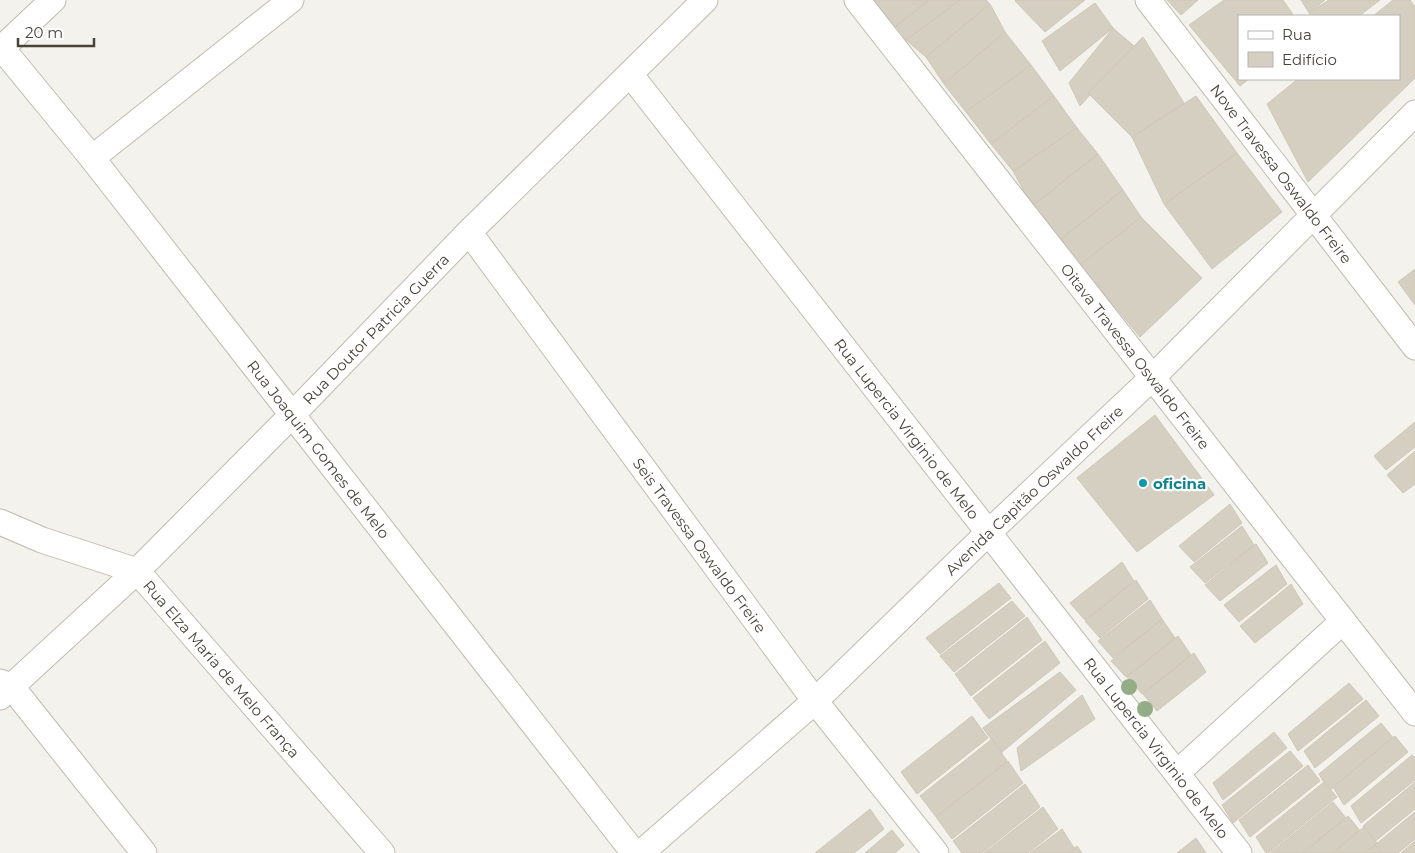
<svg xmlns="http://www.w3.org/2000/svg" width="1415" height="853" font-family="Montserrat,sans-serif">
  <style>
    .building { fill: #d5cfc2; stroke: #cfc7b6 }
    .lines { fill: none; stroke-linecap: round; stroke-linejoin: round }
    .street-casing { stroke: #bfbbaf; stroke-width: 27 }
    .street { stroke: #fff; stroke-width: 25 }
    .tree { fill: #94ad86 }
    .culture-dot { fill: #0f9aa8; stroke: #fff; stroke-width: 2 }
    .labels { text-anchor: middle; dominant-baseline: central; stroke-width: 4.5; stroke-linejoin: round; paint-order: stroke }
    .street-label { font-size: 15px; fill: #48443a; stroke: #fff }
    .culture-label { font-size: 15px; font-weight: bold; fill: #0d838f; stroke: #fff; text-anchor: start }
  </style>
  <rect width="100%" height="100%" fill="#f4f2ec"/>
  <!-- building -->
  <g class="building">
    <polygon points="871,0 929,0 896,26 899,30"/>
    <polygon points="929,0 960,0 906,40 896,26"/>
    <polygon points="960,0 986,0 990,4 926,57 906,40"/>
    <polygon points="1016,0 1085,0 1045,32 1015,1"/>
    <polygon points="1167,0 1198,0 1181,15"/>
    <polygon points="1224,0 1283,0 1294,16 1239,16 1239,79 1249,79 1240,86 1189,25"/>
    <polygon points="1301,0 1325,0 1309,13"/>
    <polygon points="1329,0 1380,0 1359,16 1312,16 1309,13"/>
    <polygon points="1393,0 1410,0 1415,7 1415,78 1308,182 1267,104 1298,79 1399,79 1399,16 1373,16"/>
    <polygon points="1095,3 1113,28 1060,71 1042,41"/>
    <polygon points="990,4 1005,32 944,84 926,57"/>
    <polygon points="1113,28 1134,46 1080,106 1069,83"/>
    <polygon points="1005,32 1031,65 966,112 944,84"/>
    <polygon points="1143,37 1184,103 1132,137 1088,93"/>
    <polygon points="1031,65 1054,96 991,144 966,112"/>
    <polygon points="1054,96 1077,128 1013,171 991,144"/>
    <polygon points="1196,96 1237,153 1164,204 1132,137"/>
    <polygon points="1077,128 1098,154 1032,206 1013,171"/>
    <polygon points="1237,153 1282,212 1212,269 1164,204"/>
    <polygon points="1098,154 1123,190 1060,240 1032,206"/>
    <polygon points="1123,190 1141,217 1080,265 1060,240"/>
    <polygon points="1141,217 1202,278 1140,337 1080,265"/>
    <polygon points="1415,269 1415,305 1398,282"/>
    <polygon points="1155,415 1214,495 1137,552 1077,478"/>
    <polygon points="1415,422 1415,447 1386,470 1374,456"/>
    <polygon points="1415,451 1415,484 1403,493 1387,475"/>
    <polygon points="1230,504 1242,523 1194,562 1179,546"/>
    <polygon points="1242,526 1254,545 1205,583 1190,567"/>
    <polygon points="1256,544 1268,563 1220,601 1205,585"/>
    <polygon points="1122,562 1134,581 1085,620 1070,603"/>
    <polygon points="1276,565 1287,584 1239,622 1224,605"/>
    <polygon points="1136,580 1148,599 1100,638 1085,621"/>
    <polygon points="999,583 1011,598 940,654 926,638"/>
    <polygon points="1291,584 1303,604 1255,643 1240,626"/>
    <polygon points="1150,600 1162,619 1113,658 1098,641"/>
    <polygon points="1012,601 1025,616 954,672 940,656"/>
    <polygon points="1027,617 1042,640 971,696 955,674"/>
    <polygon points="1162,619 1175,638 1126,677 1111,661"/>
    <polygon points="1178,636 1191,655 1142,694 1127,677"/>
    <polygon points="1045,641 1060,663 989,719 973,698"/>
    <polygon points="1194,653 1206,672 1157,711 1143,694"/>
    <polygon points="1060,672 1076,690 1001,753 983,728"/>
    <polygon points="1349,683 1363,699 1298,751 1288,734"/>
    <polygon points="1082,695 1095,719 1021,771 1017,748"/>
    <polygon points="1366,700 1379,716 1315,768 1304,751"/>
    <polygon points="972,716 988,738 917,794 901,772"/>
    <polygon points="1381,723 1394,739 1329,791 1319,774"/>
    <polygon points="1274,732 1287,748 1223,800 1213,783"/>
    <polygon points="1395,736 1408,752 1344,805 1333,787"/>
    <polygon points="992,739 1007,761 937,818 920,796"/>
    <polygon points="1290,751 1303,766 1233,823 1222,805"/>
    <polygon points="1412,755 1415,758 1415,780 1361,823 1351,806"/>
    <polygon points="1008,761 1023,783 952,839 936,817"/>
    <polygon points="1308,765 1320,781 1250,837 1239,820"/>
    <polygon points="1324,782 1337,797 1268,853 1266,853 1256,837"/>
    <polygon points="1415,782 1415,809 1373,843 1363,826"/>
    <polygon points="1025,784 1040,807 982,853 962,853 953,841"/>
    <polygon points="1333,802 1346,818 1302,853 1270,853"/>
    <polygon points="1043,807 1058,829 1028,853 984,853"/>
    <polygon points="870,809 884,829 854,853 815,853"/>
    <polygon points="1415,812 1415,839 1398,853 1380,853 1375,845"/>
    <polygon points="1348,816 1361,832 1335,853 1303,853"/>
    <polygon points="1364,827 1377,843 1364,853 1332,853"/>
    <polygon points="1062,829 1076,851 1074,853 1030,853"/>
    <polygon points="892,830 904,845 895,853 865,853"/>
    <polygon points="1196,838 1206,853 1177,853"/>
    <polygon points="1415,841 1415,853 1401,853"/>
    <polygon points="1375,845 1382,853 1365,853"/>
    <polygon points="1077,846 1082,853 1068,853"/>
  </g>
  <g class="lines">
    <!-- street casing -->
    <g class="street-casing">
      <g id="street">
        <path id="s1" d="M857 0 1415 713"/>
        <path id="s2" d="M1148 0 1415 347"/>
        <path id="s3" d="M0 46 92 158 634 853"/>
        <polyline points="2,48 53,0"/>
        <path id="s4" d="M630 74 1239 853"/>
        <polyline points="92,158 291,0"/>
        <path id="s5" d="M469 232 815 701 936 853"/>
        <path id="s6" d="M0 522 42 540 137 571 382 853"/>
        <polyline points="0,682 11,686 144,853"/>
        <path id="s7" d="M0 697 137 571 292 415 469 232 705 0"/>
        <polyline points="1177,773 1343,621"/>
        <path id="s8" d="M641 853 815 701 989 532 1153 377 1415 113"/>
      </g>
    </g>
    <!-- street -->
    <use href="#street" class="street"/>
  </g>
  <!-- trees -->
  <g class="tree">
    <circle cx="1129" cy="687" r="8"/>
    <circle cx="1145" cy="709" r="8"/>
  </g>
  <!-- markers -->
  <circle class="culture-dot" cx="1143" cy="483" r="5"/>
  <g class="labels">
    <!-- street labels -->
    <g class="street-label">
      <text stroke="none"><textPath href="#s2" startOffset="219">Nove Travessa Oswaldo Freire</textPath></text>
      <text stroke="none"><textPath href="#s7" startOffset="526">Rua Doutor Patricia Guerra</textPath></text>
      <text stroke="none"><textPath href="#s1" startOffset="452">Oitava Travessa Oswaldo Freire</textPath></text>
      <text stroke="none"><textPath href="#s4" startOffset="450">Rua Lupercia Virginio de Melo</textPath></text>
      <text stroke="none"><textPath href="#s3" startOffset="514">Rua Joaquim Gomes de Melo</textPath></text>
      <text stroke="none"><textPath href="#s8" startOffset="535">Avenida Capitão Oswaldo Freire</textPath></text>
      <text stroke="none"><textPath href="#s5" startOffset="389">Seis Travessa Oswaldo Freire</textPath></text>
      <text stroke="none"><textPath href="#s6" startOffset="275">Rua Elza Maria de Melo França</textPath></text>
      <text stroke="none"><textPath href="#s4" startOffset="855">Rua Lupercia Virginio de Melo</textPath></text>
    </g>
    <!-- culture labels -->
    <g class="culture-label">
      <text x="1153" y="483">oficina</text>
    </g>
  </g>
  <!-- legend -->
  <rect x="1238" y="15" width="162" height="65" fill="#ffffff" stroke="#b6b4b0"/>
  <rect x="1248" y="31" width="25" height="8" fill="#ffffff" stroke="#b6b4b0"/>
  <text x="1282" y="40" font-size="15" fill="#48443a">Rua</text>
  <rect x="1248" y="52" width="25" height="15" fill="#d5cfc2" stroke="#b6b4b0"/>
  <text x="1282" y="65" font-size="15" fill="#48443a">Edifício</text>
  <!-- scale -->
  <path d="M18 38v8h76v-8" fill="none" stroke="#48443a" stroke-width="2.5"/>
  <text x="25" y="38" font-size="15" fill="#48443a" stroke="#ffffff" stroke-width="4" paint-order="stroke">20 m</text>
</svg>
